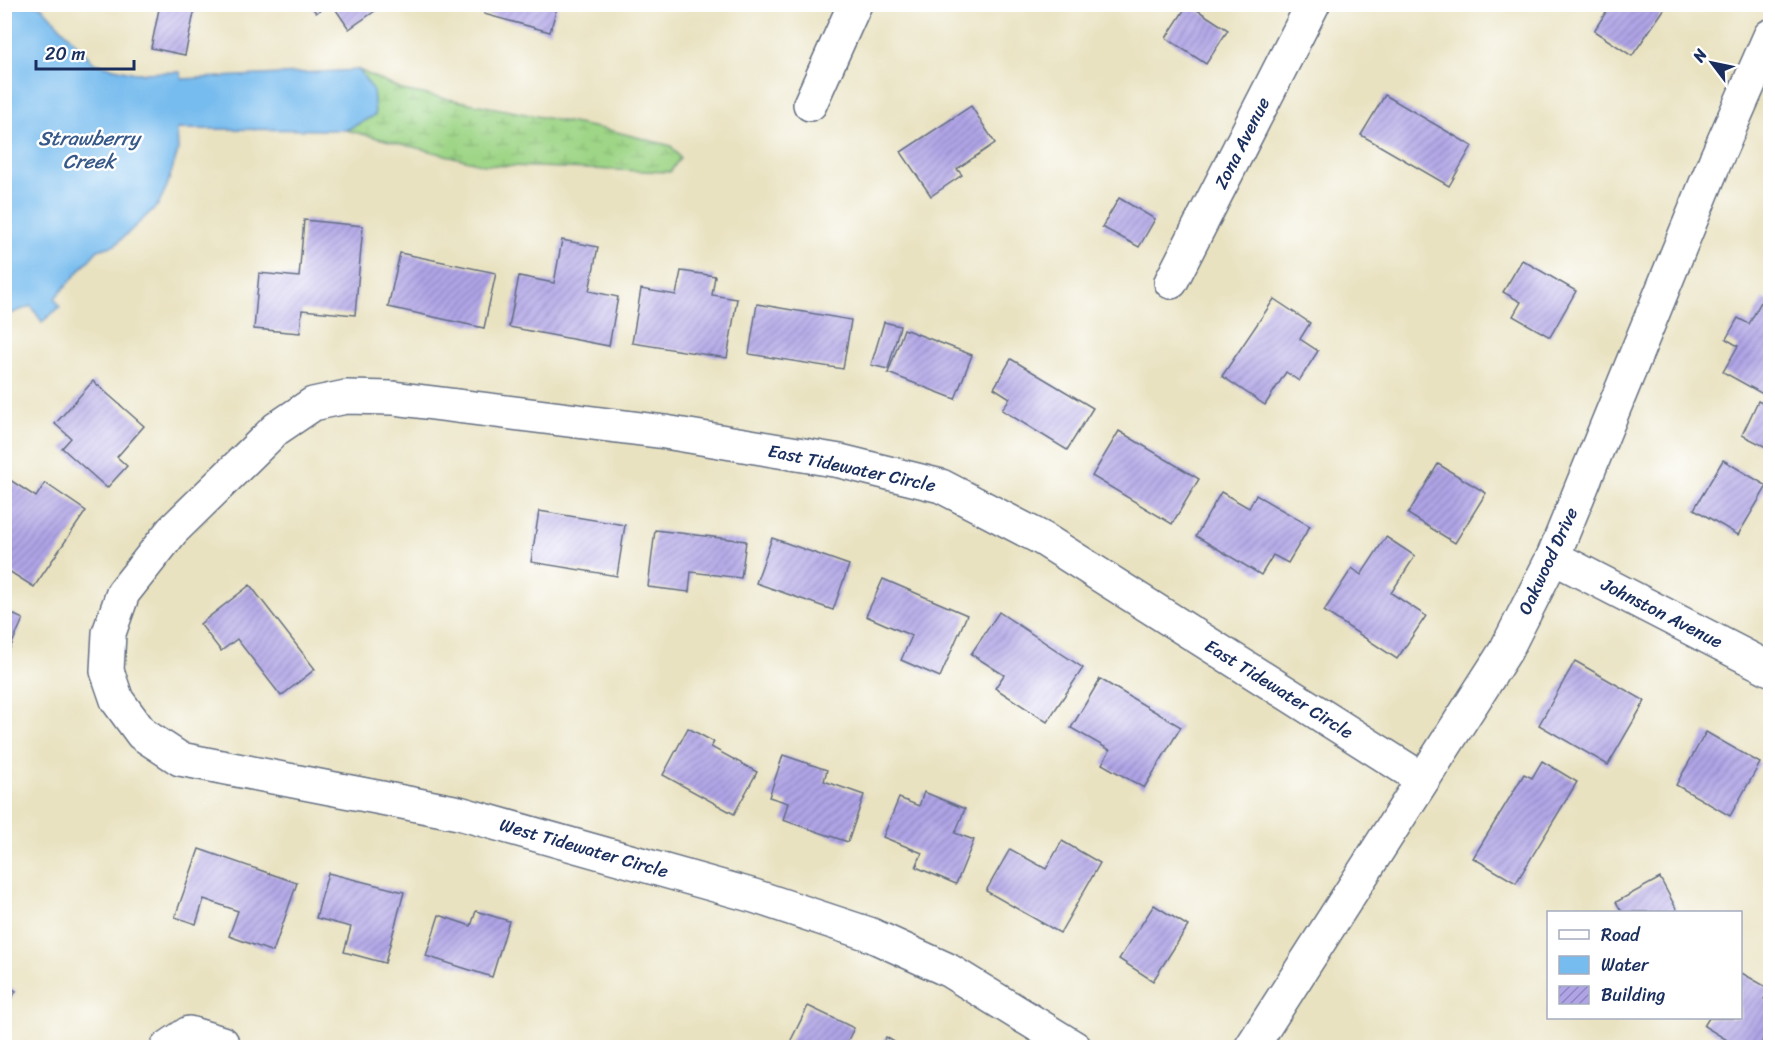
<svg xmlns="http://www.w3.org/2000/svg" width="1775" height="1052" font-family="Sriracha,sans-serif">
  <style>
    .wetland { fill: url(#wetland-marsh); stroke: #5c8272; stroke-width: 1.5 }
    .water { fill: #77bcee; stroke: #4976a6; stroke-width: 1.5 }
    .building { fill: url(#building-hatch) }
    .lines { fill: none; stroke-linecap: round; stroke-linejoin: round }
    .minor-casing { stroke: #636e81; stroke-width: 36 }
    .minor { stroke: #fff; stroke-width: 33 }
    .labels { text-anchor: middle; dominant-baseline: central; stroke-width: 5; stroke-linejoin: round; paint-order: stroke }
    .street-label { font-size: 18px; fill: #1b2f5e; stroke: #fff }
    .water-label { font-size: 20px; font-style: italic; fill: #375989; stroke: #fff }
  </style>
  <defs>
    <pattern id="wetland-marsh" width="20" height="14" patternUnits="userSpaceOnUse" patternTransform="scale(1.5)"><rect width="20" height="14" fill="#9ed586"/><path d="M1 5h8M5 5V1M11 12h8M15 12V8" fill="none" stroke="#88b776"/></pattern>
    <pattern id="building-hatch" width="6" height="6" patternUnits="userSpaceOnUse" patternTransform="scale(1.5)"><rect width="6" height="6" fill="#b0a4e6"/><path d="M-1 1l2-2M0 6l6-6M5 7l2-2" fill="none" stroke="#8e86be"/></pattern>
  </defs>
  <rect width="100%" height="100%" fill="#fff"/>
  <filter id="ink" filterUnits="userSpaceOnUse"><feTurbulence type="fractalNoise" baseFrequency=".0167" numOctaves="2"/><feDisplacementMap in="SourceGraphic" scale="12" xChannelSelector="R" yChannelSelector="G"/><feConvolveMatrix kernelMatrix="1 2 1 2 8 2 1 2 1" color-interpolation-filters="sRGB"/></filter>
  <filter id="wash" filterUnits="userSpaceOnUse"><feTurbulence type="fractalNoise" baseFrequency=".008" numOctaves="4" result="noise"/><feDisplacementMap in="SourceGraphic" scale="24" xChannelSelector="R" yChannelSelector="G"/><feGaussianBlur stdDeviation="1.35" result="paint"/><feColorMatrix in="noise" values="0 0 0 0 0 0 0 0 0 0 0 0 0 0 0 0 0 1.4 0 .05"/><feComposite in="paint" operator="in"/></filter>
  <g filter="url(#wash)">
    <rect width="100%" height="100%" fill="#e9e2c1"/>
    <!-- wetland -->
    <polygon class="wetland" points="359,70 402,90 613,131 671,146 680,158 670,172 485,165 346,130 375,115 373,90"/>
    <!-- water -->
    <polygon class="water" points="4,5 37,5 43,8 94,63 135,73 180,72 182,79 359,70 373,90 375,115 346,130 177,129 178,151 167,186 158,205 115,245 98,250 55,298 60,307 42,322 31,306 5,316"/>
    <g id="blocks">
      <!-- building -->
      <g class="building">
        <polygon points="160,4 196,4 185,55 151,48"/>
        <polygon points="310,4 328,4 316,13"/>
        <polygon points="332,4 385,4 349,29"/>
        <polygon points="486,4 558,4 550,32 484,14"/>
        <polygon points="1188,4 1228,30 1206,64 1166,38"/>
        <polygon points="1611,4 1661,4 1665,8 1632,56 1594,31"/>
        <polygon points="1385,95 1472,146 1449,186 1361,135"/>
        <polygon points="971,106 995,143 957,169 962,175 931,196 901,152"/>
        <polygon points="1119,198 1155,219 1139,247 1102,227"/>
        <polygon points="304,220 363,226 355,315 302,310 300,333 254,329 259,273 299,277"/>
        <polygon points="562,240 598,247 589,291 618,297 609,346 509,327 519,276 554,283"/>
        <polygon points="400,253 496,273 484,328 388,307"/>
        <polygon points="1522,260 1576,291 1550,337 1513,316 1521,302 1503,292"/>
        <polygon points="681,271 715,276 712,295 737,299 727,358 632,343 641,289 676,295"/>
        <polygon points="1763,298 1770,302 1770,398 1723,372 1738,346 1726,339 1738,318 1749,324"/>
        <polygon points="1274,299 1310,323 1300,339 1318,351 1299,381 1286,372 1265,405 1222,376"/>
        <polygon points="757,304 851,320 843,369 749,354"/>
        <polygon points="884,322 900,326 888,369 871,365"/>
        <polygon points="904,329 972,355 955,399 888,373"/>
        <polygon points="1011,359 1093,408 1067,450 1002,410 1010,398 994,388"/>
        <polygon points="93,381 144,426 117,457 127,466 107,488 62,448 71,438 55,424"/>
        <polygon points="1758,401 1770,407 1770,449 1742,435"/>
        <polygon points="1119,431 1199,479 1172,524 1092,476"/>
        <polygon points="1723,460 1767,486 1738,535 1694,509"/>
        <polygon points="1438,464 1486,493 1455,543 1408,514"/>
        <polygon points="4,476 36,497 45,483 86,511 34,587 4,568"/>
        <polygon points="1221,492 1249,508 1256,495 1310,526 1288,563 1273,555 1261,575 1196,536"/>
        <polygon points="539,511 625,525 617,576 531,562"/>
        <polygon points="655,530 746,541 741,578 691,572 689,592 648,587"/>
        <polygon points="1386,537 1415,556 1391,593 1426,616 1397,659 1324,611 1352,568 1361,575"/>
        <polygon points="772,538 849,565 833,610 756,583"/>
        <polygon points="883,579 967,615 940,677 901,660 912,636 866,616"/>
        <polygon points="250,585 315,669 281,696 237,639 221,651 200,624"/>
        <polygon points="4,610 23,619 6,657 4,656"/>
        <polygon points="999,612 1083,668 1047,722 995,688 1004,675 971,654"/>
        <polygon points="1575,661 1645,701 1608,765 1539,725"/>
        <polygon points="1100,679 1181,727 1144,788 1102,764 1110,750 1071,728"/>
        <polygon points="688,728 714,742 711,747 757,772 734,814 663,775"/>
        <polygon points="1706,732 1760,763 1730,816 1676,785"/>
        <polygon points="783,755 827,770 824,781 864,795 848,842 783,820 788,803 769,797"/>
        <polygon points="1542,761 1577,782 1516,883 1473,858 1524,774 1532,778"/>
        <polygon points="924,792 965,809 955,833 974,840 956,884 916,867 922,853 883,837 899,798 919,806"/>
        <polygon points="1062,841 1100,863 1060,933 986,891 1010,849 1046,869"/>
        <polygon points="199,849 297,883 273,952 229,936 238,911 204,899 196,924 175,917"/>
        <polygon points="328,873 404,892 385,963 344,952 351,927 316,918"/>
        <polygon points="1660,878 1678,912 1622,912 1616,902"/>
        <polygon points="1154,905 1188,926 1153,981 1119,959"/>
        <polygon points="476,911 509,921 492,977 426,956 439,915 471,926"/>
        <polygon points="1740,972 1770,989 1764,999 1770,1003 1770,1027 1759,1048 1740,1048 1704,1026 1709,1018 1740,1018"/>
        <polygon points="4,983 16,991 4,1009"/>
        <polygon points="808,1006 854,1028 844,1048 787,1048"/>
        <polygon points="886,1037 904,1048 881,1048"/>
      </g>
    </g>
  </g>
  <g filter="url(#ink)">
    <use href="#blocks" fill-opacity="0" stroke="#636e81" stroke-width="1.5"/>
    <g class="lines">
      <!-- minor casing -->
      <g class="minor-casing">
        <g id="minor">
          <polyline points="810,104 855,4"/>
          <polyline points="1171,282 1313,4"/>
          <polyline points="1553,557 1770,669"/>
          <polyline points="167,1048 189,1033 222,1043 223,1048"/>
          <polyline points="1075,1048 948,970 869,934 754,896 459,813 180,759 142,734 117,700 107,671 109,633 123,593 172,531 276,429 313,404 346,397 393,398 665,432 840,461 941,486 1043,539 1422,779"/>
          <polyline points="1251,1048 1506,650 1553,557 1716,159 1770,36"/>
        </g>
      </g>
      <!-- minor -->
      <use href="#minor" class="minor"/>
    </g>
  </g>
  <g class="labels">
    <!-- street labels -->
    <g class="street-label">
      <text transform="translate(1242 143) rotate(-63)">Zona Avenue</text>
      <text transform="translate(852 468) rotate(12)">East Tidewater Circle</text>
      <text transform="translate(1548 561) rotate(-65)">Oakwood Drive</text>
      <text transform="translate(1662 613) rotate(27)">Johnston Avenue</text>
      <text transform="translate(1279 689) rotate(32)">East Tidewater Circle</text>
      <text transform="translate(584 848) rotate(16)">West Tidewater Circle</text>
    </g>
    <!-- water labels -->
    <g class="water-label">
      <text x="89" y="138">Strawberry<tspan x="89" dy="23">Creek</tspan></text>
    </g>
  </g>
  <!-- margin -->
  <rect width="1775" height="1052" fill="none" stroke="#fff" stroke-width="24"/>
  <!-- legend -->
  <rect x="1547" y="911" width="195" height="108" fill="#ffffff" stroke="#a4acbf" stroke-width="1.5"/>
  <rect x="1559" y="930" width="30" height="9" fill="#ffffff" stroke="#a4acbf" stroke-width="1.5"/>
  <text x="1601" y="941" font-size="18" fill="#1b2f5e">Road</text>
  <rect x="1559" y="956" width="30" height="18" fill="#77bcee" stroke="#a4acbf" stroke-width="1.5"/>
  <text x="1601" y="971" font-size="18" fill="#1b2f5e">Water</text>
  <rect x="1559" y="986" width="30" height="18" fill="url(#building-hatch)" stroke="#a4acbf" stroke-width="1.5"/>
  <text x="1601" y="1001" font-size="18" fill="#1b2f5e">Building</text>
  <!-- north arrow -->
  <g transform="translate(1712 63) rotate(302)" stroke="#ffffff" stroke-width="4.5" paint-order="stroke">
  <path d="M0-4.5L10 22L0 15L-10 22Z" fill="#1b2f5e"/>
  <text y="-9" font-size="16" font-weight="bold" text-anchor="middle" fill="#1b2f5e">N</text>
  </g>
  <!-- scale -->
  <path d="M36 60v9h98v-9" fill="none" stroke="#1b2f5e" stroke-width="3"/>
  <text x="45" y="60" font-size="18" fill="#1b2f5e" stroke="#ffffff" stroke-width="4.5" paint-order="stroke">20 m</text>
</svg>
